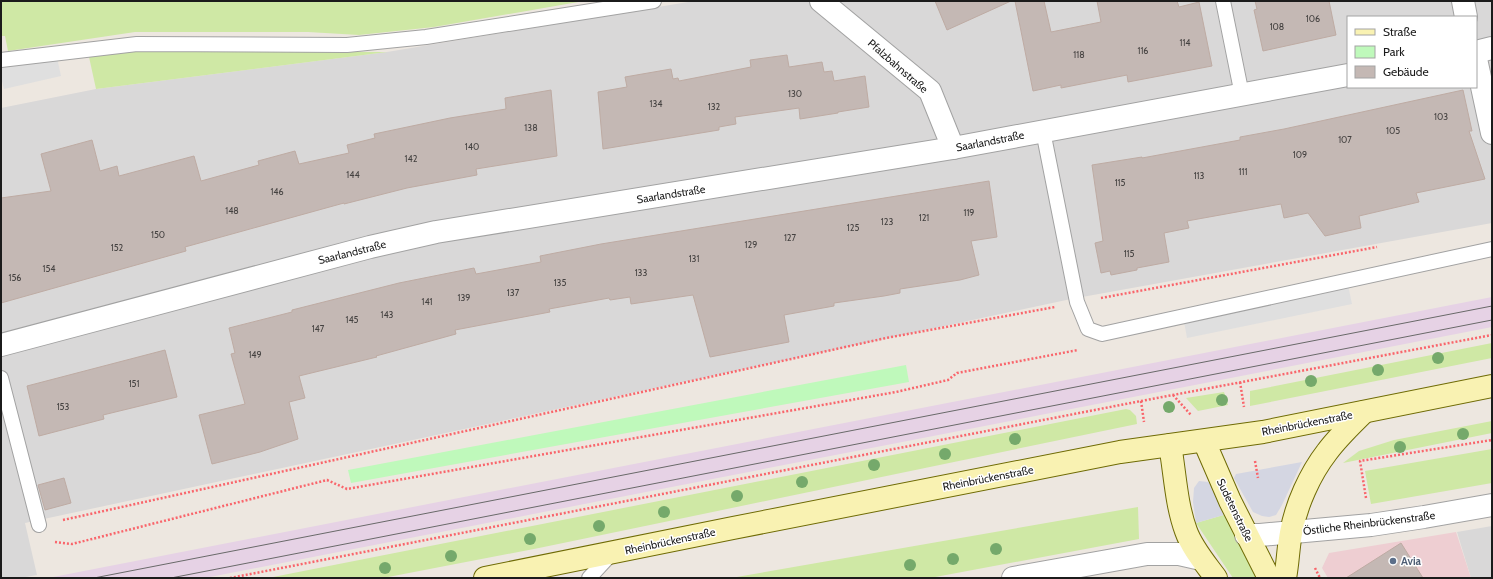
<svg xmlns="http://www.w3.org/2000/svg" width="1493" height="579" font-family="Cabin,sans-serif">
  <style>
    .residential { fill: #d9d8d8; fill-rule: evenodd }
    .commercial { fill: #eeced2 }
    .industrial { fill: #e6d2e5 }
    .grass { fill: #cfe8a5 }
    .park { fill: #bff9bb }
    .parking { fill: #dfdfdf }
    .plaza { fill: #d4d6e2 }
    .building { fill: #c4b8b4; stroke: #beaba3 }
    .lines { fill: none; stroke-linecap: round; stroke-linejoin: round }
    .lane-casing { stroke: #a2a2a2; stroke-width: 16 }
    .street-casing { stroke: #a2a2a2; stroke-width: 24 }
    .secondary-casing { stroke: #6f6b05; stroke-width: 24 }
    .path { stroke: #f9656b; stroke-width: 2.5; stroke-dasharray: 2 2; stroke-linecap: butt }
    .lane { stroke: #fff; stroke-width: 14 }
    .street { stroke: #fff; stroke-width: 22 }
    .secondary { stroke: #f9f2b2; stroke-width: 22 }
    .tram { stroke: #696969; stroke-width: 1 }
    .tree { fill: #75a96b }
    .service-dot { fill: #5c6f8a; stroke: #fff; stroke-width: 1.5 }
    .labels { text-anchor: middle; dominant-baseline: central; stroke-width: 3; stroke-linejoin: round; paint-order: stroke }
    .number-label { font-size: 9px; fill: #454241 }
    .street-label { font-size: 11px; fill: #1b1b1b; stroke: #fff }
    .service-label { font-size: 11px; font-weight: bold; fill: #4e5e75; stroke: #fff; text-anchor: start }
  </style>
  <rect width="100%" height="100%" fill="#ede7e0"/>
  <!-- residential -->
  <g class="residential">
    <path d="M694 1H1492V223L1071 299 25 523 37 575 20 578H1V108L96 89 387 52ZM1348 17H1476V87H1348Z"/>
    <polygon points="1492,526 1492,578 1471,578 1457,532"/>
  </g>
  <!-- commercial -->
  <polygon class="commercial" points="1456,532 1471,578 1328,578 1322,568 1329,553"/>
  <!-- industrial -->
  <polygon class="industrial" points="1492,297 1492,327 205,578 48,578"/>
  <!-- grass -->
  <g class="grass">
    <polygon points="1,1 584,1 434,27 359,35 308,32 135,32 8,51 5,36 1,36"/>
    <polygon points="126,51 387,52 96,89 89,57"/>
    <polygon points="1492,343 1492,358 1250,406 1250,391"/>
    <polygon points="1224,392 1228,405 1198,411 1186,398"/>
    <polygon points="1126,409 1130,410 1136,416 1137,424 539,548 383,578 268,578"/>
    <polygon points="1492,421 1492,433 1343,463 1359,451 1394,440"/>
    <polygon points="1492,449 1492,483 1371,504 1365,471"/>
    <polygon points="1138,507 1139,539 930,578 731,578"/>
    <polygon points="1227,514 1261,578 1233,578 1196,523"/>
  </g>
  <!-- park -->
  <polygon class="park" points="906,365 909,382 351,483 348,470"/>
  <!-- parking -->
  <g class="parking">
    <polygon points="56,53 61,76 4,89 1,77 1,60"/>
    <polygon points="1347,280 1352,304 1187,338 1183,316"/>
  </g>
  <!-- plaza -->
  <g class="plaza">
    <polygon points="1302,462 1282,505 1276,515 1269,517 1262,516 1253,512 1234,478 1236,474"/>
    <polygon points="1199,481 1208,482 1216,491 1227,514 1196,523 1193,502 1194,488"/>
  </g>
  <!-- building -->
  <g class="building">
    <polygon points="935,1 1011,1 947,30"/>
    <polygon points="1015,1 1044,1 1051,32 1101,22 1097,1 1177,1 1179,7 1199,2 1212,66 1128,82 1127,75 1061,88 1061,85 1033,91"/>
    <polygon points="1255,1 1329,1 1336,35 1263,51 1254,10 1257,9"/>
    <polygon points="787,55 789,67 822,62 824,72 832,71 834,81 865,76 869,107 838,112 838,113 800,119 799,108 735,117 736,124 719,127 719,130 603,149 598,92 627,87 625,77 671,69 673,79 678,78 679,81 751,67 750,60"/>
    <polygon points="551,90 557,156 476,169 477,175 407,188 344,204 344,203 185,247 186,251 1,303 1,198 51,191 41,154 92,140 100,171 117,166 119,176 194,156 201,181 259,165 258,161 295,151 299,164 349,153 347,145 375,138 374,134 450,118 506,109 505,98"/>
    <polygon points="1463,90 1472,131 1469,131 1485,179 1416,193 1419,202 1359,216 1361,228 1325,236 1308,213 1284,218 1281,204 1187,221 1189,228 1164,233 1169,262 1137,268 1137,270 1111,275 1110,271 1101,273 1095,243 1103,241 1092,165 1142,157 1142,158 1240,140 1240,137 1284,129"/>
    <polygon points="989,181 997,237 971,241 979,275 960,280 900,289 900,293 884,296 834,303 834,306 784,315 789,342 710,357 693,295 631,304 630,297 610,300 609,298 549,309 550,312 455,330 456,334 376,356 377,357 299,376 305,398 289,402 298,439 260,452 212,464 199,415 245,404 231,354 235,353 229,328 292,312 292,310 399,283 474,268 476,274 541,262 540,256 601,244"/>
    <polygon points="165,350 177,397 103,415 104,419 39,436 27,386"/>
    <polygon points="64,478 71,503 45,510 38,485"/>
    <polygon points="1401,543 1423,578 1346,578"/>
  </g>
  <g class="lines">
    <!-- lane casing -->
    <g class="lane-casing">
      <g id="lane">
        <polyline points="1223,1 1242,95"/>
        <polyline points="1,60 137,44 347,45 426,37 654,1"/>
        <polyline points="1043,131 1077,302 1088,329 1102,334 1492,249"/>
        <polyline points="1,378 39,525"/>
        <polyline points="589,578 612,553"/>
      </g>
    </g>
    <!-- street casing -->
    <g class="street-casing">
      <g id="street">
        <polyline points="821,1 930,91 953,148"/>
        <polyline points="1463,1 1466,17"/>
        <polyline points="1476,52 1492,48"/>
        <polyline points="1476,59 1492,133"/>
        <polyline points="1,345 370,247 436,232 953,148 1348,75"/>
        <polyline points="1246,535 1260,535 1371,525 1424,517 1492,505"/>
        <polyline points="1013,578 1147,554 1179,554 1201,559"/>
      </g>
    </g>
    <!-- secondary casing -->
    <g class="secondary-casing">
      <g id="secondary">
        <polyline points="1204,441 1230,501 1269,578"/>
        <path d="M1170 445C1175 473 1176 504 1186 531 1192 548 1205 563 1216 578"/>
        <polyline points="485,578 733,528 1120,452 1263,432 1492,386"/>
        <path d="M1285 578C1288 563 1288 548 1291 533 1296 505 1310 474 1327 452 1338 437 1351 425 1364 412"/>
      </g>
    </g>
    <!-- path -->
    <g class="path">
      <polyline points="1101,298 1377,247"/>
      <polyline points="1240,382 1244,407"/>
      <polyline points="1173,395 1191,415"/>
      <polyline points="1141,401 1144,422"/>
      <polyline points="1255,461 1258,478"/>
      <polyline points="1366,498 1360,461 1492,440"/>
      <polyline points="63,520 886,338 1055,307"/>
      <polyline points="55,542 72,544 327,480 347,489 896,392 948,380 957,373 1078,350"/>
      <polyline points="1315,568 1320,578"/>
      <polyline points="230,578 1141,401 1492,335"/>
    </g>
    <!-- lane -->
    <use href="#lane" class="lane"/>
    <!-- street -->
    <use href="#street" class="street"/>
    <!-- secondary -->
    <use href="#secondary" class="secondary"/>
    <!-- tram -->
    <g class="tram">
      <polyline points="94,578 1492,306"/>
      <polyline points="171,578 1492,320"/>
    </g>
  </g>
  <!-- trees -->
  <g class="tree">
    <circle cx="1438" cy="358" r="6"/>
    <circle cx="1378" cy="370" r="6"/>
    <circle cx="1311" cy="381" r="6"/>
    <circle cx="1222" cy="400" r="6"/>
    <circle cx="1169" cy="407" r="6"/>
    <circle cx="1463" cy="434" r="6"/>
    <circle cx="1015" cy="439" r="6"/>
    <circle cx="1400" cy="447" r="6"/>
    <circle cx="945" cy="454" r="6"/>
    <circle cx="874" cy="465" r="6"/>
    <circle cx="802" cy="482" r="6"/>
    <circle cx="737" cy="496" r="6"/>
    <circle cx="664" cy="512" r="6"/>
    <circle cx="599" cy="526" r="6"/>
    <circle cx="530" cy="539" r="6"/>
    <circle cx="996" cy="549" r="6"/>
    <circle cx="451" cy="556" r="6"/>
    <circle cx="953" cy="559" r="6"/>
    <circle cx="910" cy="565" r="6"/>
    <circle cx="385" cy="568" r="6"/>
  </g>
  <!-- markers -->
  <circle class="service-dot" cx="1393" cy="561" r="4"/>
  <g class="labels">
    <!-- number labels -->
    <g class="number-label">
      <text x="1313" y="18">106</text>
      <text x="1277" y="26">108</text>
      <text x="1185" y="42">114</text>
      <text x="1143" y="50">116</text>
      <text x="1079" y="54">118</text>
      <text x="795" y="93">130</text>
      <text x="656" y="103">134</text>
      <text x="714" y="106">132</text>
      <text x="1441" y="116">103</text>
      <text x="531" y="127">138</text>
      <text x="1393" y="130">105</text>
      <text x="1345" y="139">107</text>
      <text x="472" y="146">140</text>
      <text x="1300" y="154">109</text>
      <text x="411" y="158">142</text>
      <text x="1243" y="171">111</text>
      <text x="353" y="174">144</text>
      <text x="1199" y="175">113</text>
      <text x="1120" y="182">115</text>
      <text x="277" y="191">146</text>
      <text x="232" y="210">148</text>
      <text x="969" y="212">119</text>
      <text x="924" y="217">121</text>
      <text x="887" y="221">123</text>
      <text x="853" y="227">125</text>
      <text x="158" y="234">150</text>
      <text x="790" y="237">127</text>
      <text x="751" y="244">129</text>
      <text x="117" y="247">152</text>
      <text x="1129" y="253">115</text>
      <text x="694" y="258">131</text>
      <text x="49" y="268">154</text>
      <text x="641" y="272">133</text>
      <text x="15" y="277">156</text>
      <text x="560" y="282">135</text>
      <text x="513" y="292">137</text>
      <text x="464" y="297">139</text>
      <text x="427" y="301">141</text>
      <text x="387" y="314">143</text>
      <text x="352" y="319">145</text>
      <text x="318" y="328">147</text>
      <text x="255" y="354">149</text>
      <text x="134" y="383">151</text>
      <text x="63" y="406">153</text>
    </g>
    <!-- street labels -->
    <g class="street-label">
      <text transform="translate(898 66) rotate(41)">Pfalzbahnstraße</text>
      <text transform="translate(990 141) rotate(-11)">Saarlandstraße</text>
      <text transform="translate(671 194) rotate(-9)">Saarlandstraße</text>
      <text transform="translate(352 252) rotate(-14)">Saarlandstraße</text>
      <text transform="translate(1307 423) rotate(-11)">Rheinbrückenstraße</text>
      <text transform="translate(988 478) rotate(-11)">Rheinbrückenstraße</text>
      <text transform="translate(1235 510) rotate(64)">Sudetenstraße</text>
      <text transform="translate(1369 523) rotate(-7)">Östliche Rheinbrückenstraße</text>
      <text transform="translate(670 541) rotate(-12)">Rheinbrückenstraße</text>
    </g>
    <!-- service labels -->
    <g class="service-label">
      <text x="1401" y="561">Avia</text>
    </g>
  </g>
  <!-- border -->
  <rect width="1493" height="579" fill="none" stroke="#1b1b1b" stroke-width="4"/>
  <!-- legend -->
  <rect x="1347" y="16" width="130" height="72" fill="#ffffff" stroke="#a4a4a4"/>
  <rect x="1355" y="29" width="20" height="6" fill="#f9f2b2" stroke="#a4a4a4"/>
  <text x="1383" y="36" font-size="12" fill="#1b1b1b">Straße</text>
  <rect x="1355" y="46" width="20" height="12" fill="#bff9bb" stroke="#a4a4a4"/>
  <text x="1383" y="56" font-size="12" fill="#1b1b1b">Park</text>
  <rect x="1355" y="66" width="20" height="12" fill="#c4b8b4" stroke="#a4a4a4"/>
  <text x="1383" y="76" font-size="12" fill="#1b1b1b">Gebäude</text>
</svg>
